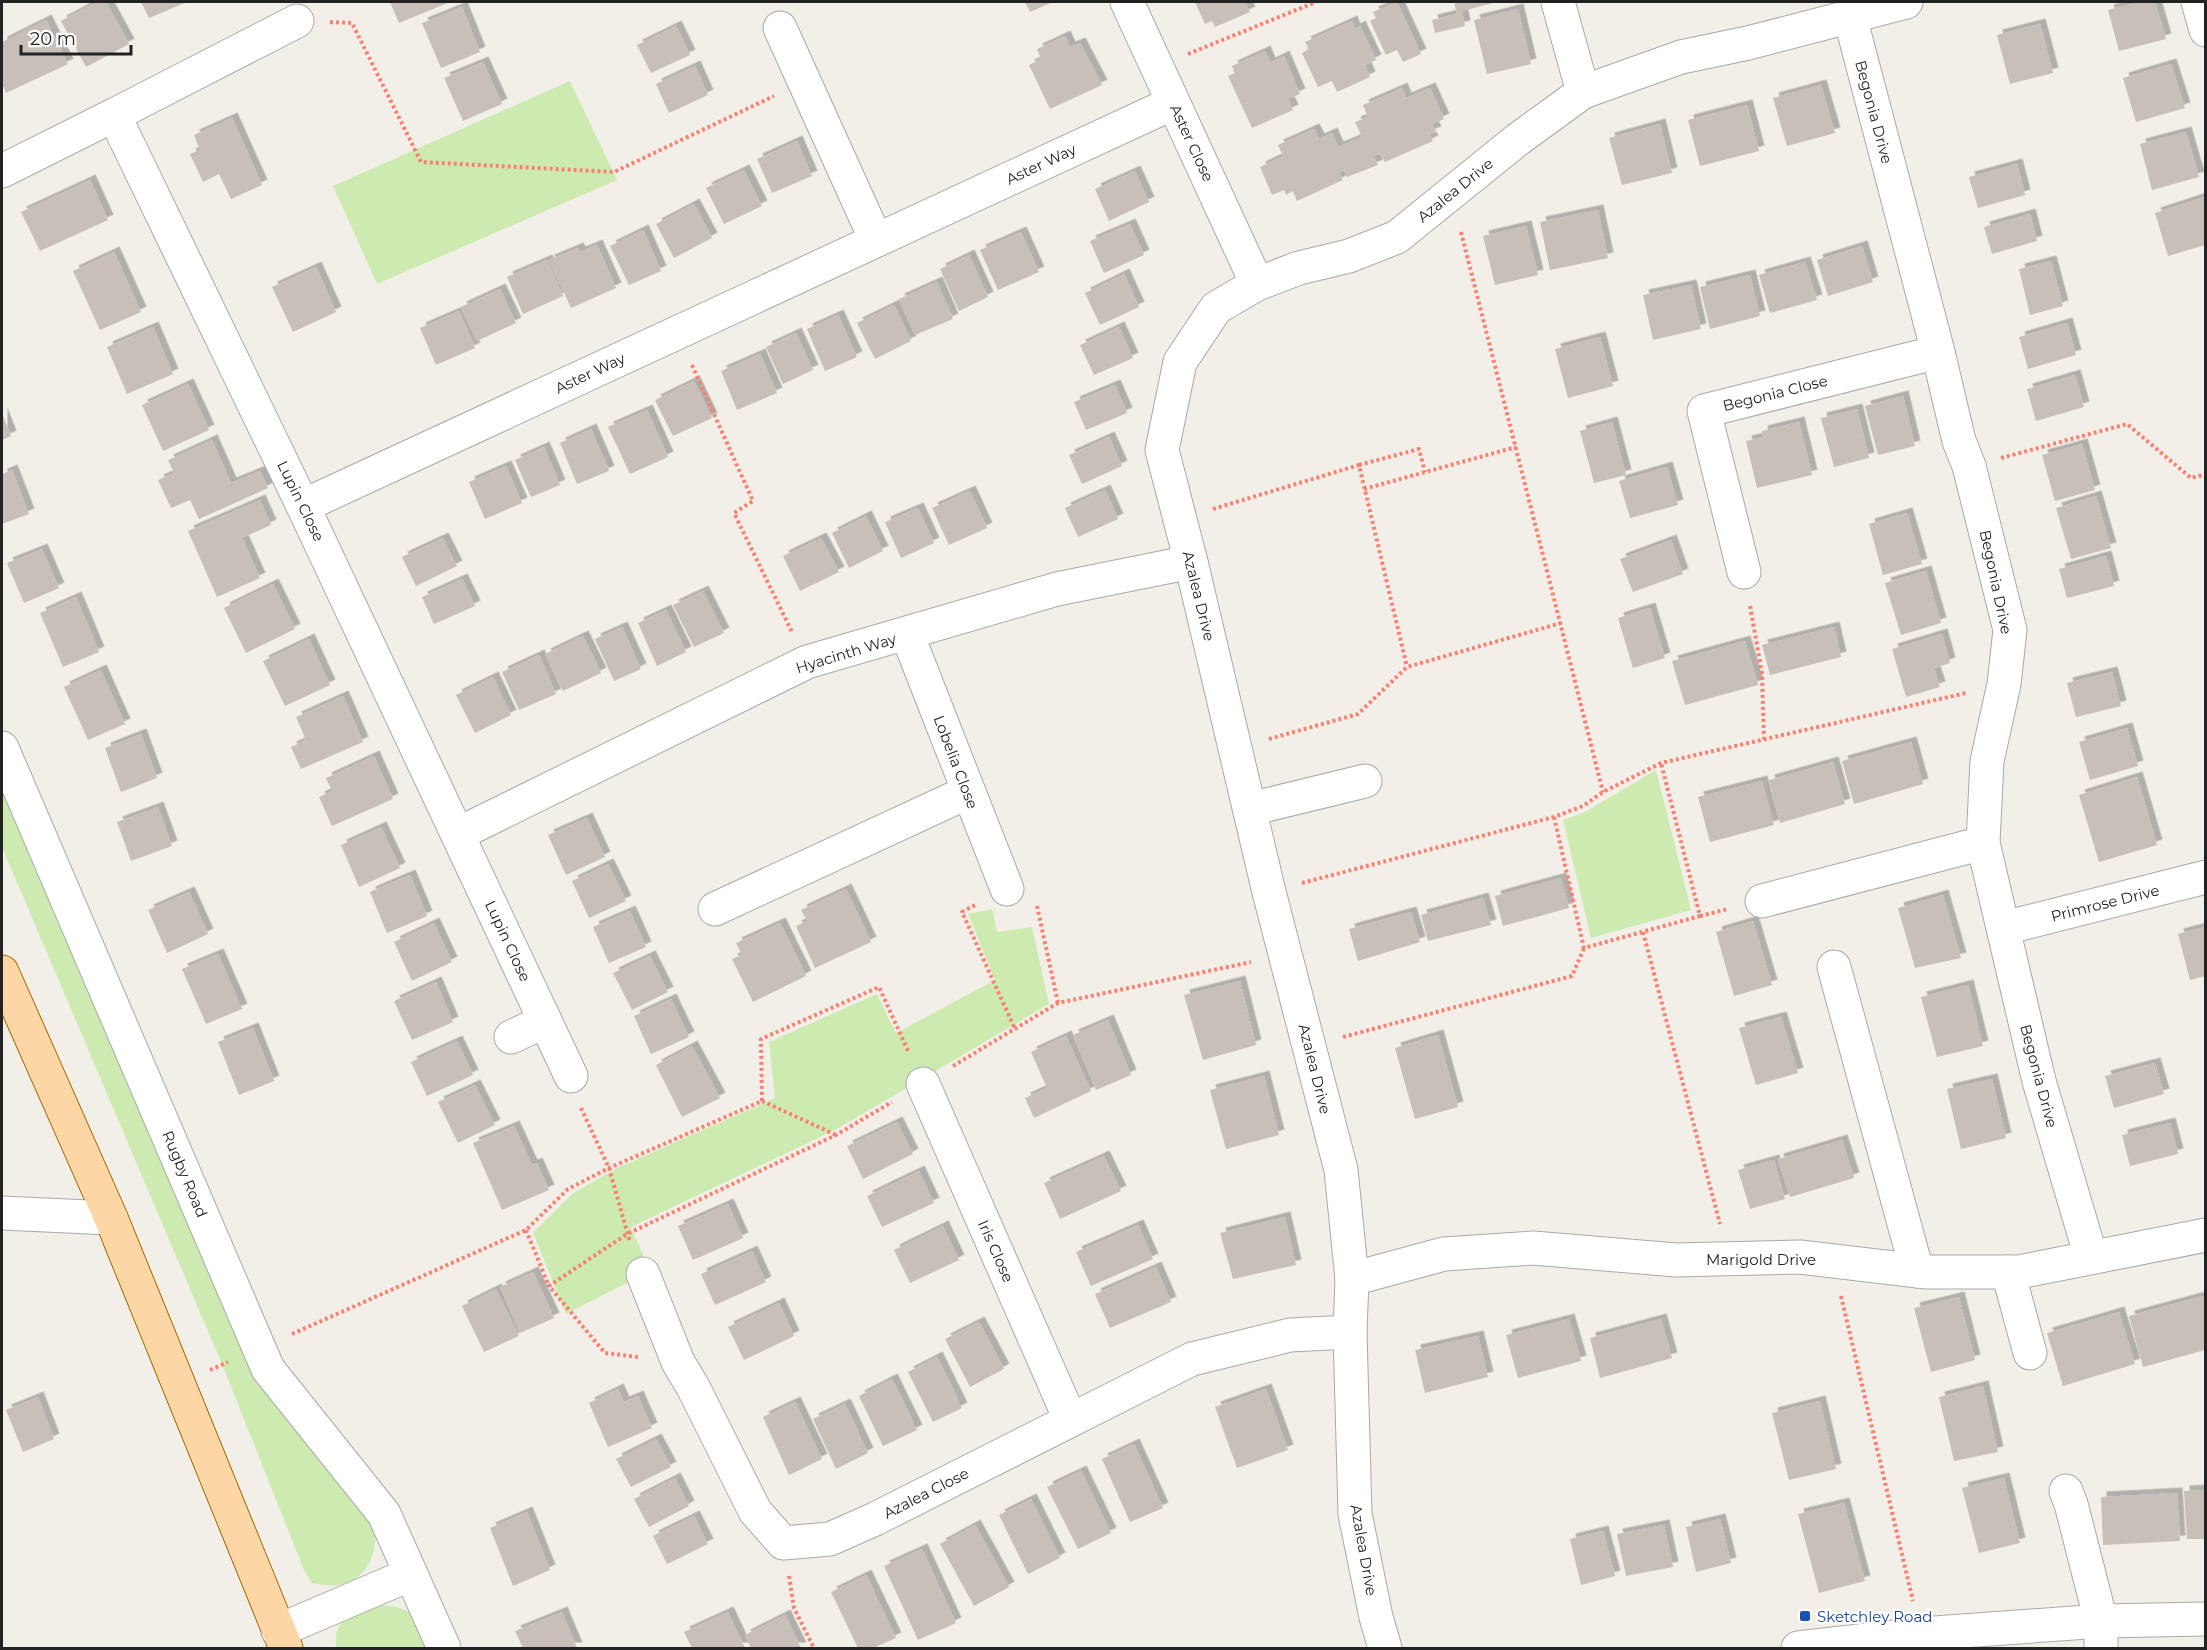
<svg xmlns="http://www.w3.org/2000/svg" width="2207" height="1650" font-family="Montserrat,sans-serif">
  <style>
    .grass { fill: #cdebb0 }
    .building { fill: #c7bfb8; filter: url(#shadow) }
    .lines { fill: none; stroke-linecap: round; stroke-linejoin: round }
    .minor-casing { stroke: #a9a9a9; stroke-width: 35 }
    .major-casing { stroke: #a06b00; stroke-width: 35 }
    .path { stroke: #fa8072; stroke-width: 4; stroke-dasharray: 3 3; stroke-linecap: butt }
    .minor { stroke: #fff; stroke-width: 33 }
    .major { stroke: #fcd6a4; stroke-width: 33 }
    .transit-dot { fill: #1a4fb4; stroke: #fff; stroke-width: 2 }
    .labels { text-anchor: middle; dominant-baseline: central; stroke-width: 4.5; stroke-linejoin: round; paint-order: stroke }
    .street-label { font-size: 15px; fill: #222; stroke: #fff }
    .transit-label { font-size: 15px; fill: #164399; stroke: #fff; text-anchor: start }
  </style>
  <defs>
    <filter id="shadow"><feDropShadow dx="5.5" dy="-5.5" stdDeviation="0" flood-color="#0004"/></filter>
  </defs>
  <rect width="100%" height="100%" fill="#f2efe9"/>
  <!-- grass -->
  <g class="grass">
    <polygon points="570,81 617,180 377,284 333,186"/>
    <path d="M2 765 255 1350 376 1530C376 1571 353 1593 312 1583L304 1570 222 1364 2 847Z"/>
    <polygon points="1656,770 1691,910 1591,938 1563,820 1585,812"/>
    <polygon points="992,909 997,932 1032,927 1049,1004 837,1129 631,1227 650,1271 566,1314 533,1233 572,1194 615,1169 775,1098 769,1042 877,994 896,1033 995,980 968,914"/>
    <path d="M368 1605C410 1605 415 1611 432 1648H336C333 1624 347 1614 368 1605Z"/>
  </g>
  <!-- building -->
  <g class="building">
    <polygon points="97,2 106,2 129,44 86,67 61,21"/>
    <polygon points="141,2 187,2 149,18"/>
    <polygon points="390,2 450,2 399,23"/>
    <polygon points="1025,2 1053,2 1030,12"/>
    <polygon points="1195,2 1245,2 1250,12 1215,27 1212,21 1205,24"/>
    <polygon points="1397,2 1421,54 1403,62 1397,50 1386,55 1370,21 1376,18 1373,12"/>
    <polygon points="1454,2 1497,2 1462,11 1465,26 1435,33 1432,20 1457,14"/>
    <polygon points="2140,2 2155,2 2166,39 2119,51 2108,10"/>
    <polygon points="462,7 480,52 441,68 422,23"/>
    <polygon points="1518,9 1531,64 1487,74 1474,20"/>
    <polygon points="46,20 68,64 6,93 2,83 2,42"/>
    <polygon points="1352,21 1355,29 1360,26 1376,60 1365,65 1370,77 1337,92 1332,81 1318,87 1302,53 1309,49 1305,42"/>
    <polygon points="2040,24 2053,73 2010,84 1997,35"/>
    <polygon points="676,26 690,55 651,73 637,45"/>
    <polygon points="1065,36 1070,47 1080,43 1102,85 1050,109 1029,65 1041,59 1037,49"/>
    <polygon points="1265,51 1270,63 1284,56 1300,94 1288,99 1293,110 1252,128 1228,76 1235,73 1232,66"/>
    <polygon points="483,62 502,104 463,121 444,78"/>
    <polygon points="2171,64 2185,108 2136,122 2123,78"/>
    <polygon points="695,66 708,95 669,113 656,84"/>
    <polygon points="1821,85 1835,133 1787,146 1773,98"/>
    <polygon points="1402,88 1406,98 1430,88 1444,119 1432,124 1436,132 1429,134 1433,141 1385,162 1380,153 1373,156 1378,165 1347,177 1344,170 1339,172 1343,180 1297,201 1293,191 1286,195 1284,190 1272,195 1260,167 1283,156 1278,145 1314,129 1319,139 1332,133 1338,147 1362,137 1355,122 1368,117 1363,105"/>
    <polygon points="1747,105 1759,151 1700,166 1688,120"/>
    <polygon points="232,118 262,185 231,199 219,174 203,182 190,154 200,150 194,135"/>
    <polygon points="1660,124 1672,173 1622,185 1609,138"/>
    <polygon points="2186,132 2199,177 2152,190 2140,144"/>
    <polygon points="797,141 812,176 772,193 757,159"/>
    <polygon points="2017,164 2025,195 1978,208 1969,177"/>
    <polygon points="744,170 762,206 724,224 706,188"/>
    <polygon points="1135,171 1149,202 1109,221 1095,189"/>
    <polygon points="90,180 108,220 40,251 21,212"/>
    <polygon points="2204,197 2205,245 2168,256 2155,213"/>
    <polygon points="694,204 712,238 674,258 656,224"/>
    <polygon points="1598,210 1608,258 1550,270 1540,222"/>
    <polygon points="2030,214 2037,241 1992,254 1984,227"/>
    <polygon points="1130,224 1144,255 1104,273 1090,241"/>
    <polygon points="1526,226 1538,275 1495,285 1483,236"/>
    <polygon points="643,230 661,271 629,285 610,246"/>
    <polygon points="1021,232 1039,272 998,290 980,250"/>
    <polygon points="597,245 616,288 571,308 549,260 578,248 580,252"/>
    <polygon points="1862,246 1873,282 1828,296 1817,260"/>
    <polygon points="114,252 141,312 100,330 73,271"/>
    <polygon points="969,255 988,297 959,311 940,269"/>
    <polygon points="547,260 563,296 523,314 507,277"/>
    <polygon points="2051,261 2063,306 2030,315 2019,269"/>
    <polygon points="1805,262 1817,300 1770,313 1759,275"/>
    <polygon points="316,267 336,312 293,332 272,287"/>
    <polygon points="1124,274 1139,307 1100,325 1085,293"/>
    <polygon points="1750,275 1760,316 1710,329 1700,287"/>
    <polygon points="937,282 953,319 915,335 899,299"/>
    <polygon points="1691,285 1701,329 1653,340 1643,295"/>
    <polygon points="500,289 516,323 477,341 461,307"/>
    <polygon points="894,305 911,341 875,359 857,323"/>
    <polygon points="459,311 475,348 436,365 420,328"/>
    <polygon points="838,315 857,357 825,371 807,329"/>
    <polygon points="2067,323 2076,355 2028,369 2019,337"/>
    <polygon points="153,327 173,374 127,394 107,347"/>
    <polygon points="1119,327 1133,358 1094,375 1080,345"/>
    <polygon points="796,333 813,370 783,384 766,347"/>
    <polygon points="1600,337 1613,386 1568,398 1555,349"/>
    <polygon points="760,354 777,393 737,410 721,371"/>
    <polygon points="2075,375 2084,407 2036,421 2027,389"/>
    <polygon points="694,381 712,418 673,436 655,400"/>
    <polygon points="188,384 209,430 163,451 142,405"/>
    <polygon points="1115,385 1127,413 1086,430 1074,402"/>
    <polygon points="1903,396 1915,446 1878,455 1865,406"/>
    <polygon points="1857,409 1869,458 1834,467 1821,418"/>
    <polygon points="647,410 668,457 630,474 608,427"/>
    <polygon points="2,413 11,436 2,440"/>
    <polygon points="1612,422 1626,475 1594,483 1580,431"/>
    <polygon points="1799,422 1812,475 1757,488 1746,441 1763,437 1762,431"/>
    <polygon points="591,429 609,471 577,484 560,443"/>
    <polygon points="1109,437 1122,466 1082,484 1069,455"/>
    <polygon points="212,440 231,483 260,471 268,488 199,519 190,500 171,508 158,480 174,473 168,460"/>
    <polygon points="2082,444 2095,490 2055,501 2042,455"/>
    <polygon points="544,447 560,485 531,497 515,460"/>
    <polygon points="506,466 522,503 485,519 469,482"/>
    <polygon points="1667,467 1678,505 1630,518 1619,481"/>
    <polygon points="12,470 29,514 2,524 2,474"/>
    <polygon points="1105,490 1118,519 1078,537 1065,508"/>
    <polygon points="970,491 987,528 949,545 932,508"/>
    <polygon points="2096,496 2111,548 2071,559 2056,508"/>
    <polygon points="260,500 271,525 242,538 260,578 217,597 188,531"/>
    <polygon points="918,508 934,543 901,558 885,522"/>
    <polygon points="1907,513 1922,564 1883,575 1869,524"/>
    <polygon points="866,516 883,551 849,568 832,533"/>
    <polygon points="443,538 457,566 416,586 402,557"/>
    <polygon points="821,538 839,572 800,591 783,556"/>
    <polygon points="1671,540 1683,574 1633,592 1620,559"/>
    <polygon points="42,549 59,588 24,603 7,563"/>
    <polygon points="2106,556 2114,586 2067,598 2059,569"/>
    <polygon points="1926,571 1941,623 1901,635 1885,583"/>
    <polygon points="462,579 475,606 434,624 422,597"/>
    <polygon points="273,584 295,629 246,653 224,608"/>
    <polygon points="703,591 724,633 694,647 673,605"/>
    <polygon points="76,597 99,652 63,667 40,613"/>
    <polygon points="1650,608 1665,658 1633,668 1618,618"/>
    <polygon points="666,610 686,652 657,666 638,623"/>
    <polygon points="622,627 641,669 614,681 595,639"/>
    <polygon points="1834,627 1841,657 1770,675 1762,645"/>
    <polygon points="1942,634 1950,663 1934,668 1940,687 1906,697 1892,649"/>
    <polygon points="583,636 601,673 563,691 545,654"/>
    <polygon points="309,639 330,685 285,706 263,661"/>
    <polygon points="1745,641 1758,685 1685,705 1672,661"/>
    <polygon points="539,655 556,694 519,710 502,672"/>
    <polygon points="101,670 125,724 88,740 64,687"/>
    <polygon points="2112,672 2121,706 2076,717 2067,683"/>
    <polygon points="493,677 511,715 475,733 456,695"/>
    <polygon points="343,696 363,742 301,769 291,747 306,740 296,717"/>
    <polygon points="2127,728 2138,766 2090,780 2079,742"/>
    <polygon points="141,734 157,778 121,792 105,748"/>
    <polygon points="1911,742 1923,784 1854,804 1842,761"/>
    <polygon points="374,756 393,799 332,826 319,797 332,791 326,778"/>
    <polygon points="1833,762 1845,804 1780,823 1769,780"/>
    <polygon points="2137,777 2157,845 2099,862 2079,795"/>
    <polygon points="1762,781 1774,825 1710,842 1698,797"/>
    <polygon points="158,807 172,846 131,861 117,822"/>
    <polygon points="587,818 605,857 566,875 548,835"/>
    <polygon points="381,827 400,868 359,887 341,845"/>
    <polygon points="608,864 626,901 589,918 572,881"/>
    <polygon points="410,875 427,916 387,933 370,892"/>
    <polygon points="1561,878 1569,908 1503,926 1495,896"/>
    <polygon points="846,889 871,942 815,968 796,926 807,921 801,910"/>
    <polygon points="189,892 208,934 167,953 148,910"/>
    <polygon points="1943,895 1961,958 1915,968 1898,908"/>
    <polygon points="1483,898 1491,925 1428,941 1421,915"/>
    <polygon points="630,911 646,947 609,963 593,927"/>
    <polygon points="1411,912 1420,942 1358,961 1349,929"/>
    <polygon points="1753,921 1772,985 1734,996 1716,932"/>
    <polygon points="434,923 452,962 412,981 394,942"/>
    <polygon points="780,923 806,976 753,1002 732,959 742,955 736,943"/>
    <polygon points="2205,927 2205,976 2190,980 2178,934"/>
    <polygon points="218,954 242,1009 206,1024 182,969"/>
    <polygon points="650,956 668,992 632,1010 613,973"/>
    <polygon points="1240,981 1256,1045 1203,1060 1184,995"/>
    <polygon points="436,982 453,1022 412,1040 394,1001"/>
    <polygon points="1968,985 1983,1046 1937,1057 1921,997"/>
    <polygon points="671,999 689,1037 651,1054 634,1016"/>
    <polygon points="1781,1017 1798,1073 1756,1085 1739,1028"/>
    <polygon points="1108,1020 1131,1075 1096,1090 1073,1035"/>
    <polygon points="253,1028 274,1081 239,1095 218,1042"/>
    <polygon points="1438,1035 1458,1107 1415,1119 1395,1048"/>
    <polygon points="1066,1036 1091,1091 1034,1118 1025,1098 1047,1088 1031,1052"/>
    <polygon points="457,1041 473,1075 427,1096 411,1062"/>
    <polygon points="692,1046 720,1098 682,1117 656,1065"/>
    <polygon points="2155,1063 2164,1094 2114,1108 2105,1076"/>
    <polygon points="1264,1076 1279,1135 1226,1149 1210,1090"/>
    <polygon points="1992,1079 2006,1138 1961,1149 1947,1089"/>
    <polygon points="475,1085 495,1125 458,1143 438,1102"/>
    <polygon points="897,1122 913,1154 863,1179 847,1146"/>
    <polygon points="2170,1123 2178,1154 2130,1166 2122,1135"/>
    <polygon points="514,1126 532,1165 537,1163 549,1190 502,1210 473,1143"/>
    <polygon points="1842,1140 1854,1178 1790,1197 1778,1159"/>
    <polygon points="1104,1156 1121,1191 1060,1219 1044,1183"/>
    <polygon points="1774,1160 1785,1199 1750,1209 1738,1170"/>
    <polygon points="919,1171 934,1203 882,1227 867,1196"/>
    <polygon points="728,1204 743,1238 693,1260 678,1226"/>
    <polygon points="1285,1217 1296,1265 1233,1279 1220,1233"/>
    <polygon points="1138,1225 1153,1259 1091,1286 1076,1252"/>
    <polygon points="943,1226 959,1260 910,1283 894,1250"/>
    <polygon points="752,1251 766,1282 715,1305 701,1274"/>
    <polygon points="1156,1267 1171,1302 1110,1328 1095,1294"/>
    <polygon points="533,1272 554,1318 520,1333 500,1287"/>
    <polygon points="496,1289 519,1336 484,1352 462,1306"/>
    <polygon points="2203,1296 2205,1306 2205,1350 2143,1367 2129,1316"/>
    <polygon points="1959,1297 1975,1360 1931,1372 1914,1308"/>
    <polygon points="779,1303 794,1336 744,1360 728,1327"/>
    <polygon points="2119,1312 2135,1364 2063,1386 2047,1333"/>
    <polygon points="1569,1319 1581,1361 1518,1378 1506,1335"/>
    <polygon points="1661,1319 1672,1358 1600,1378 1590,1338"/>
    <polygon points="979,1322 1004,1369 970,1387 945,1339"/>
    <polygon points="1478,1336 1488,1377 1425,1393 1415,1350"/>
    <polygon points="937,1357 962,1408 933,1422 908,1372"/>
    <polygon points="892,1379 917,1430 883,1446 859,1396"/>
    <polygon points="1983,1386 1998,1452 1954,1461 1939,1397"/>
    <polygon points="618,1389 624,1402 638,1396 652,1428 608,1447 589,1403"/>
    <polygon points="1266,1389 1288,1450 1237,1468 1215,1407"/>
    <polygon points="38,1397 54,1439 23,1452 6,1410"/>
    <polygon points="1820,1401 1836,1469 1789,1480 1772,1413"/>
    <polygon points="795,1402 822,1459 789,1475 763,1417"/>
    <polygon points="845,1404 868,1453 836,1469 813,1419"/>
    <polygon points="656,1439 671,1467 631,1487 616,1459"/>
    <polygon points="1134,1444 1163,1508 1130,1522 1102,1459"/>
    <polygon points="1081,1471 1111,1533 1078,1549 1047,1487"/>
    <polygon points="675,1478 689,1506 649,1527 634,1499"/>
    <polygon points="2004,1478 2020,1543 1979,1553 1962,1488"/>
    <polygon points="2205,1490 2205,1539 2187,1539 2184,1491"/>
    <polygon points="2177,1493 2180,1541 2103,1545 2101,1497"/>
    <polygon points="1031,1499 1060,1558 1028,1574 999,1515"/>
    <polygon points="1844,1503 1865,1581 1819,1593 1798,1514"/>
    <polygon points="527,1512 550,1570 513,1586 490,1528"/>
    <polygon points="694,1516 708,1544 667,1564 653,1536"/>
    <polygon points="1720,1519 1731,1563 1696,1572 1686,1527"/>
    <polygon points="975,1525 1009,1587 974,1606 940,1544"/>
    <polygon points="1664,1525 1673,1567 1626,1576 1617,1534"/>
    <polygon points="1603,1531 1615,1576 1581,1585 1570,1539"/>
    <polygon points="922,1549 956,1623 918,1640 884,1566"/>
    <polygon points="866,1575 896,1638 873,1648 858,1648 831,1592"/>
    <polygon points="562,1612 577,1648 523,1648 515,1631"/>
    <polygon points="728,1612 745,1648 692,1648 684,1632"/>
    <polygon points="785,1615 801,1648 751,1648 745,1635"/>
  </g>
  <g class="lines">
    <!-- minor casing -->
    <g class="minor-casing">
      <g id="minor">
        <polyline points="1127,2 1257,284"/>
        <polyline points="1558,2 1583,92"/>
        <polyline points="2198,2 2206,30"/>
        <polyline points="1850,17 1938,352 1959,441 1969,466 2010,630 2004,684 1987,761 1983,843 2039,1081 2091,1257"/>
        <polyline points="297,21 114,115 303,506 571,1076"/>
        <polyline points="780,28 876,240"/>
        <polyline points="2,171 114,115"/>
        <polyline points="303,506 1173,103"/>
        <polyline points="1744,572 1704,411 1938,352"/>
        <polyline points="907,634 1007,889"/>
        <polyline points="2,748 268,1369 384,1514 444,1648"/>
        <polyline points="1250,809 1365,781"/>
        <polyline points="458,834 807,662 1057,589 1191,562"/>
        <polyline points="1762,901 1983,843"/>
        <polyline points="715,909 968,792"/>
        <polyline points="2004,928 2206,877"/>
        <polyline points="1834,967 1917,1271"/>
        <polyline points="511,1037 545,1021"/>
        <polyline points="923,1084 1070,1419"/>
        <polyline points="2,1213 111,1218"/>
        <polyline points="2008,1272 2030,1353"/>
        <polyline points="643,1274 678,1362 693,1387 755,1511 783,1543 830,1539 875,1519 1192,1359 1290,1335 1350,1332"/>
        <polyline points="1352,1279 1444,1254 1533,1248 1676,1260 1800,1257 1927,1272 2019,1272 2206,1235"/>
        <polyline points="2066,1491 2071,1504 2101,1621 2101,1648"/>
        <polyline points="278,1631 411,1574"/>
        <polyline points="1385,1648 1376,1617 1355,1514 1350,1332 1352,1279 1341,1170 1269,892 1191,562 1162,450 1180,362 1216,308 1257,284 1299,268 1349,256 1397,237 1517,140 1583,92 1681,57 1748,43 1906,2"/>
        <polyline points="1798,1648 1921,1634 2101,1621 2206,1619"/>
      </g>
    </g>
    <!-- major casing -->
    <g class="major-casing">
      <polyline id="major" points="2,972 111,1218 286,1648"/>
    </g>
    <!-- path -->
    <g class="path">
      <polyline points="330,22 352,23 421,162 614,172 774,96"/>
      <polyline points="1188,54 1316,2"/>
      <polyline points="1461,232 1603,792"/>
      <polyline points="692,365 753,501 734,513 792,632"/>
      <polyline points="2001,458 2127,424 2191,478 2206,474"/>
      <polyline points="1359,465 1419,449 1425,472"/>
      <polyline points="1364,489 1516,447"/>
      <polyline points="1213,509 1359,465 1407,667"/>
      <polyline points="1750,606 1762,673 1764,739"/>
      <polyline points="1269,739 1358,714 1407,667 1561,623"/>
      <polyline points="1554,817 1584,948 1700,916 1661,763"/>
      <polyline points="1302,883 1554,817 1583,806 1603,792 1661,763 1966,693"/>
      <polyline points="975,905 962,912 1015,1029"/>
      <polyline points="1037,906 1058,1003"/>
      <polyline points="1700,916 1728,909"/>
      <polyline points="1643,932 1720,1224"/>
      <polyline points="1343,1037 1572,976 1584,948"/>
      <polyline points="953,1066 1058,1003 1251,962"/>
      <polyline points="762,1101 836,1135"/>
      <polyline points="581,1108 609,1168 630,1242"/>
      <polyline points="526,1230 549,1286"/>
      <polyline points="1841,1296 1913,1601"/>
      <polyline points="292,1334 526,1230 568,1189 609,1168 762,1101 761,1039 879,987 909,1053"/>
      <polyline points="638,1357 605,1353 549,1286 627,1234 836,1135 892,1102"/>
      <polyline points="210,1370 228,1362"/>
      <polyline points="789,1576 794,1608 814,1648"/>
    </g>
    <!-- minor -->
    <use href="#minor" class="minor"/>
    <!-- major -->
    <use href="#major" class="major"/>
  </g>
  <!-- markers -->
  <rect class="transit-dot" x="1799" y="1610" width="12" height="12" rx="3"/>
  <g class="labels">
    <!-- street labels -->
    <g class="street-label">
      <text transform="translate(1874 112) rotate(75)">Begonia Drive</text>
      <text transform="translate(1192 143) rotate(65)">Aster Close</text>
      <text transform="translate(1041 164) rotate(-25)">Aster Way</text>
      <text transform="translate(1455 190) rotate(-39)">Azalea Drive</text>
      <text transform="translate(590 373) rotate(-25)">Aster Way</text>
      <text transform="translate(1775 393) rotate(-14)">Begonia Close</text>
      <text transform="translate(301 501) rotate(64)">Lupin Close</text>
      <text transform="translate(1996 582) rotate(78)">Begonia Drive</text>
      <text transform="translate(1199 596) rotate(76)">Azalea Drive</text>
      <text transform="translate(846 653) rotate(-17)">Hyacinth Way</text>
      <text transform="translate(956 762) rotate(69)">Lobelia Close</text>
      <text transform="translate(2105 903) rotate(-14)">Primrose Drive</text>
      <text transform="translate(508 941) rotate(65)">Lupin Close</text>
      <text transform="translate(1315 1069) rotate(76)">Azalea Drive</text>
      <text transform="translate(2039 1076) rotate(75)">Begonia Drive</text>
      <text transform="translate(185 1174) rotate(67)">Rugby Road</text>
      <text transform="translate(996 1251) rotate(66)">Iris Close</text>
      <text x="1761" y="1259">Marigold Drive</text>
      <text transform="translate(926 1493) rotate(-27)">Azalea Close</text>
      <text transform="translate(1364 1550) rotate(80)">Azalea Drive</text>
    </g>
    <!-- transit labels -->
    <g class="transit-label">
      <text x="1817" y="1616">Sketchley Road</text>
    </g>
  </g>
  <!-- border -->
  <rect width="2207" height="1650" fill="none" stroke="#222222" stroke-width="6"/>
  <!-- scale -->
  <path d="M21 45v9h110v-9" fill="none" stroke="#222222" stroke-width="3"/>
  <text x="30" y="45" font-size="18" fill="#222222" stroke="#ffffff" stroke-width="4.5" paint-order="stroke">20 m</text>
</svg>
